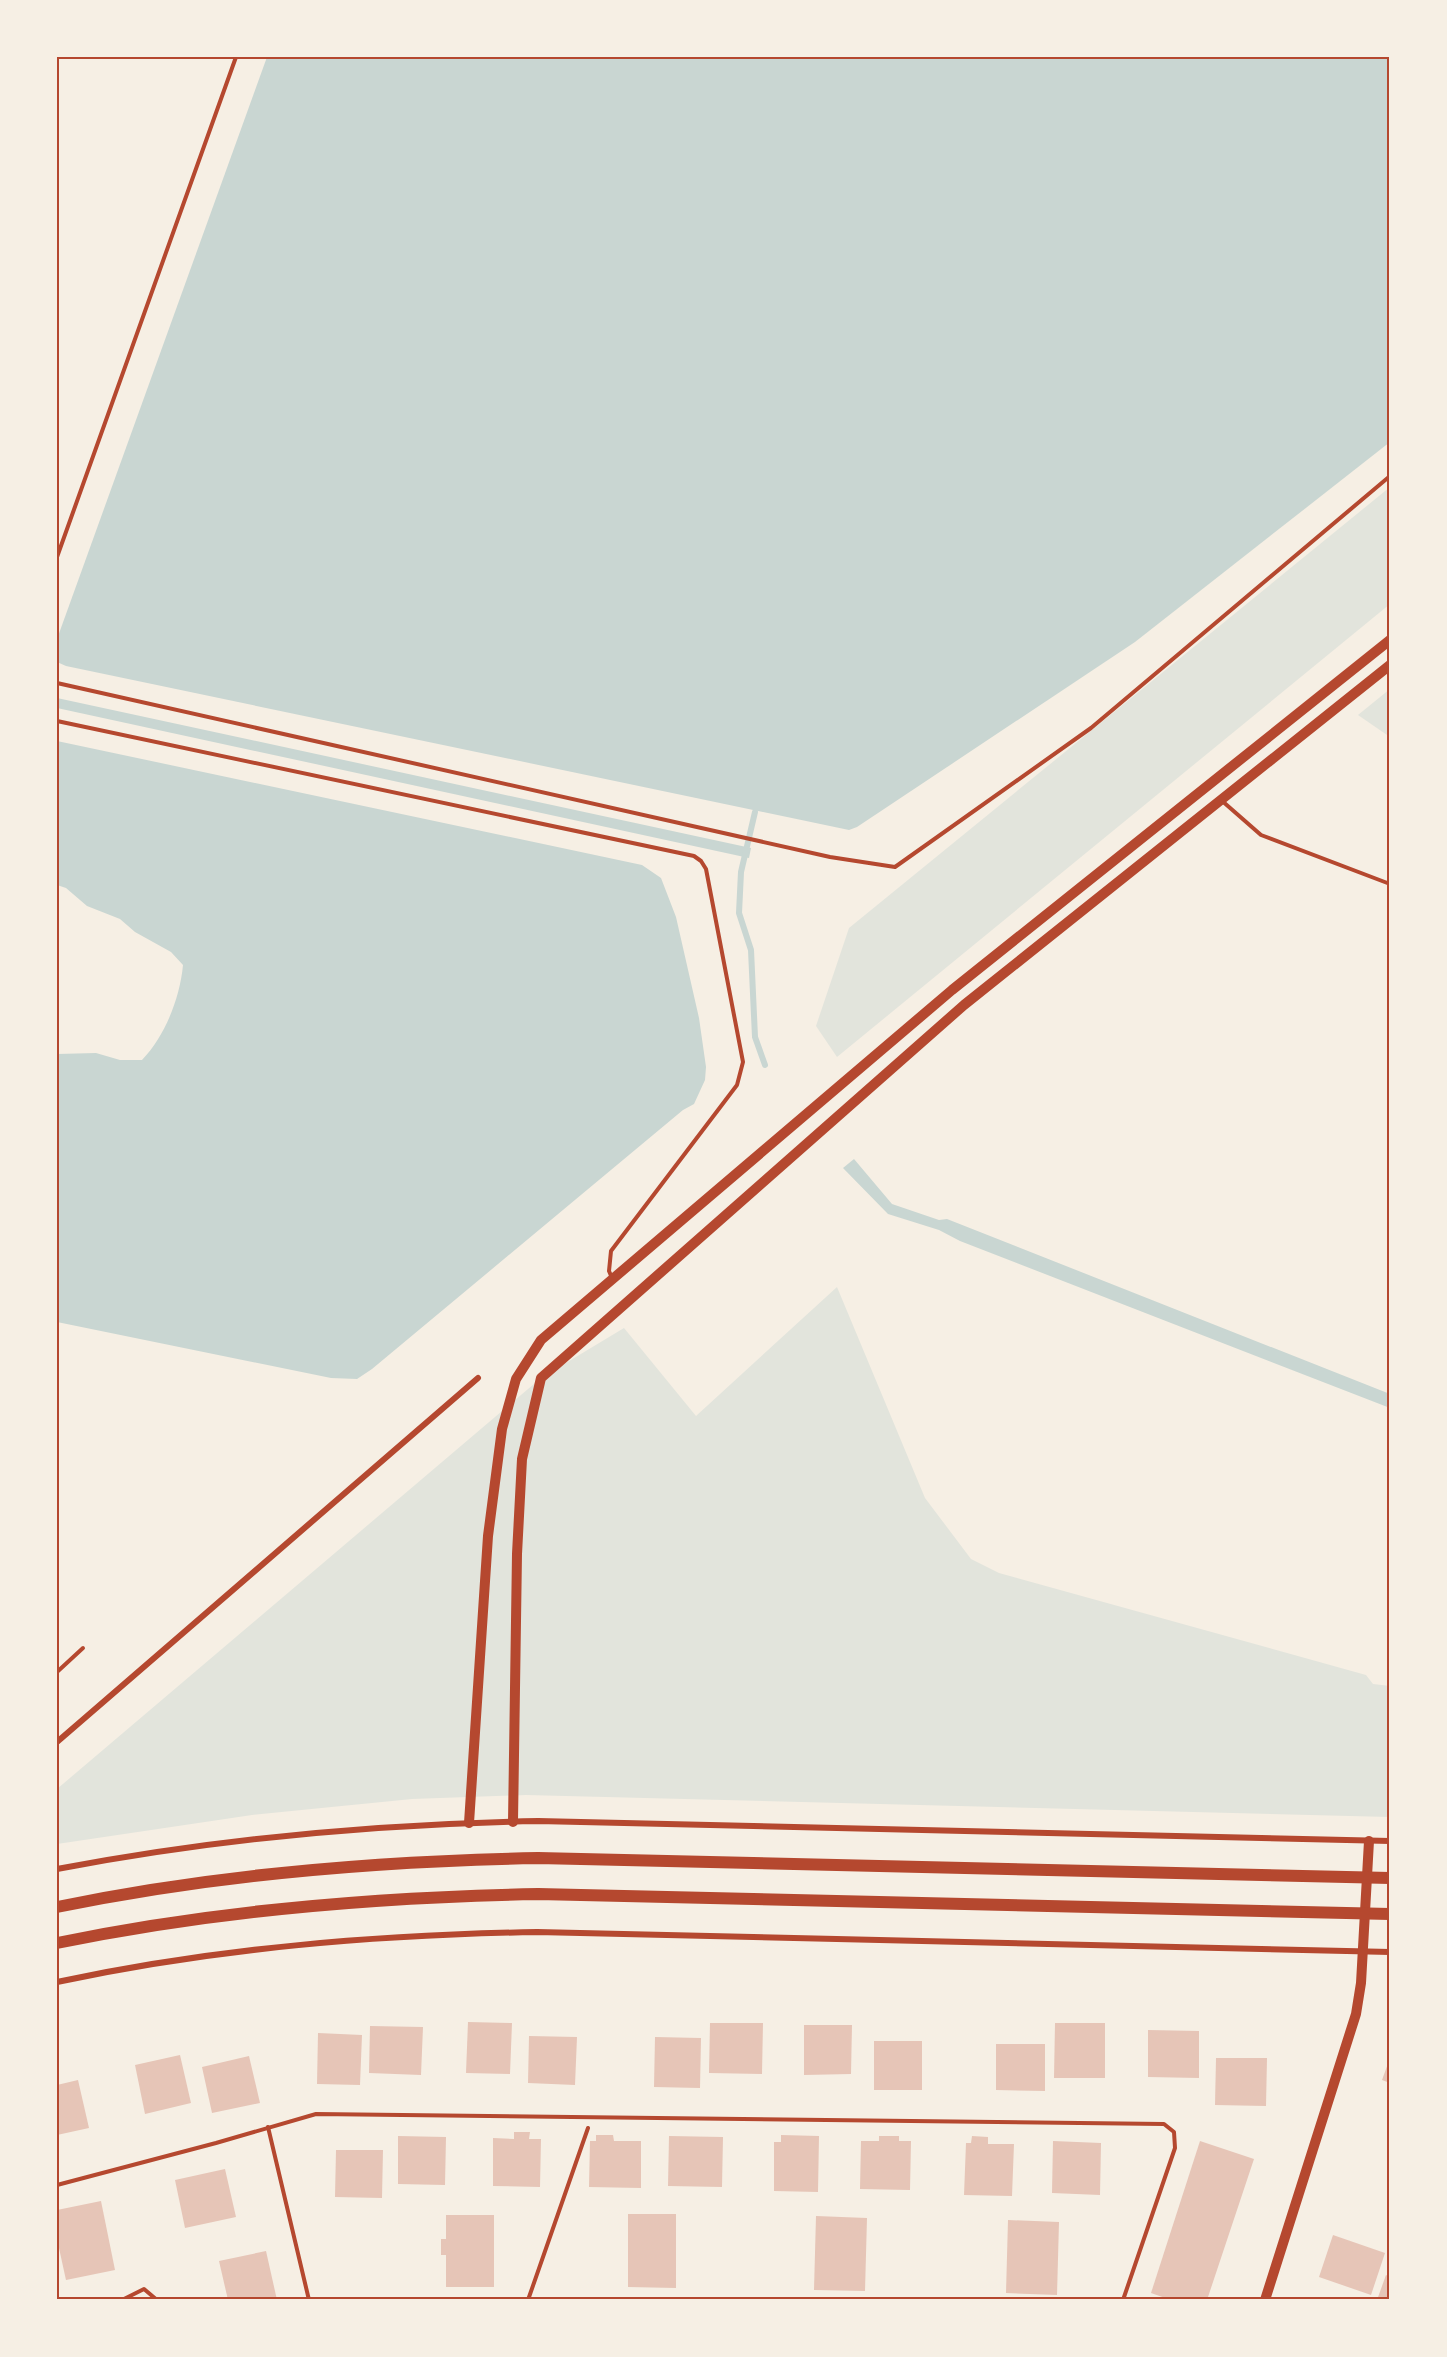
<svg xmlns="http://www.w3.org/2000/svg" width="1447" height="2357" font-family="'Playfair Display',serif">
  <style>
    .green { fill: #e2e4dc }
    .water { fill: #c9d6d2 }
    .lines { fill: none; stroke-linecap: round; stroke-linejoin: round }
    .stream { stroke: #c9d6d2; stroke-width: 6 }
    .building { fill: #e6c5b7 }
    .path { stroke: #b5482f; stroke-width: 4 }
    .service { stroke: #b5482f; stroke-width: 4 }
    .minor { stroke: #b5482f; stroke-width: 6 }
    .tertiary { stroke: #b5482f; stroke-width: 10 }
    .primary { stroke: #b5482f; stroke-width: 12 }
    .neatline { fill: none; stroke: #b5482f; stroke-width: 2 }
  </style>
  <rect width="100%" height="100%" fill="#f6efe4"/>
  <!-- green -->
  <g class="green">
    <polygon points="1390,487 1390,604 837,1057 816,1026 849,928"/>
    <polygon points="1390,689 1390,737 1358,715"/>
    <polygon points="837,1287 925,1498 971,1559 999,1573 1366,1675 1373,1684 1390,1686 1390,1817 526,1795 412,1799 252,1815 57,1844 57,1789 541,1378 624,1328 696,1416"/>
  </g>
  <!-- water -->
  <g class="water">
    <polygon points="267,57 1390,57 1390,442 1135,642 857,827 849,830 66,666 57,662 57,639"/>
    <polygon points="57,698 751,848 749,858 57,708"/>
    <path d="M57 741 642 865 661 878 676 917 699 1018 706 1067 705 1080 694 1104 683 1110 372 1369 357 1379 331 1378 57 1322V1054L96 1053 120 1060H142C165 1036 180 998 183 965L171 952 135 932 120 919 87 906 66 888 57 885Z"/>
    <polygon points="854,1159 892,1204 939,1220 947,1219 1390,1394 1390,1408 960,1241 939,1230 888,1214 843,1168"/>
  </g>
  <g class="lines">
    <!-- stream -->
    <polyline class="stream" points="755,812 741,872 739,913 751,950 755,1037 765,1065"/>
  </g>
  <!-- building -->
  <g class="building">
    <polygon points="468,2022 512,2023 510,2074 466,2073"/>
    <polygon points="710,2023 763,2023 762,2074 709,2073"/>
    <polygon points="1055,2023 1105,2023 1105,2078 1054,2078"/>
    <polygon points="804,2025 852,2025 851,2074 804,2075"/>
    <polygon points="370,2026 423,2027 421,2075 369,2073"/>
    <polygon points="1148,2030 1199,2031 1199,2078 1148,2077"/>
    <polygon points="318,2033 362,2035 360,2085 317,2084"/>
    <polygon points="529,2036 577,2037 575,2085 528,2083"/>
    <polygon points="655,2037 701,2038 700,2088 654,2087"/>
    <rect x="874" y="2041" width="48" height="49"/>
    <polygon points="996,2044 1045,2044 1045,2091 996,2090"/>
    <polygon points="180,2055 191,2103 145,2114 135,2065"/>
    <polygon points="249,2056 260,2103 212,2113 202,2067"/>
    <polygon points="1216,2058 1267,2058 1266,2106 1215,2105"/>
    <polygon points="1390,2058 1390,2083 1382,2080"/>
    <polygon points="78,2080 89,2128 57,2135 57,2085"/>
    <polygon points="514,2132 530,2132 529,2139 541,2139 540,2187 493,2186 493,2138 514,2139"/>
    <polygon points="596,2135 613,2135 614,2141 641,2141 641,2188 589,2187 590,2141 596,2141"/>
    <polygon points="781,2135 819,2136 818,2192 774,2191 774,2142 781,2142"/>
    <polygon points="398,2136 446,2137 445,2185 398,2184"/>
    <polygon points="669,2136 723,2137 722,2187 668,2186"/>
    <polygon points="879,2136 899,2136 899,2141 911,2141 910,2190 860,2189 861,2141 879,2141"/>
    <polygon points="972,2136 988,2137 988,2144 1014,2144 1012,2196 964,2195 966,2143 971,2143"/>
    <polygon points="1053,2141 1101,2143 1100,2195 1052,2193"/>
    <polygon points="1200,2141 1254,2159 1207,2300 1171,2300 1151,2293"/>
    <polygon points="336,2150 383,2150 382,2198 335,2197"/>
    <polygon points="225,2169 236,2217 185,2228 175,2180"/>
    <polygon points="101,2201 115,2270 66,2280 57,2239 57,2210"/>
    <polygon points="628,2214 676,2214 676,2288 628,2287"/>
    <polygon points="446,2215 494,2215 494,2287 446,2287 446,2255 441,2255 441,2239 446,2239"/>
    <polygon points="816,2216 867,2218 865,2291 814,2290"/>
    <polygon points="1008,2220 1059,2222 1057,2295 1006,2293"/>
    <polygon points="1333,2235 1385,2253 1371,2295 1319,2277"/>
    <polygon points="266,2251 277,2300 228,2300 219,2261"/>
    <polygon points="1386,2275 1390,2277 1390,2300 1377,2300"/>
  </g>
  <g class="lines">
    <!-- path -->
    <g class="path">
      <polyline points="122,2300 144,2289 157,2300"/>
      <polyline points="528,2300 588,2128"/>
    </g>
    <!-- service -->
    <g class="service">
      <polyline points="57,557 236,57"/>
      <polyline points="57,683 830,857 895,867 1091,728 1390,476"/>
      <polyline points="57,721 694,856 701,861 706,869 743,1062 737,1085 611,1251 609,1271 612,1278"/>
      <polyline points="1221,800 1261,835 1390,884"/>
      <polyline points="57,1672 83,1648"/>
      <polyline points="268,2127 309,2300"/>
      <polyline points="57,2185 216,2143 316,2114 1164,2124 1174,2132 1175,2148 1123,2300"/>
    </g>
    <!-- minor -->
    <g class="minor">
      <polyline points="57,1742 478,1378"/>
      <path d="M57 1869C219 1838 373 1824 538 1821L1390 1841"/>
      <path d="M57 1982C216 1948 375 1935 537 1932L1390 1952"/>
    </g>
    <!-- tertiary -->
    <g class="tertiary">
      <polyline points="513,1822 517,1554 522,1459 541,1378 964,1005 1390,665"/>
      <polyline points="469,1823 488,1536 502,1429 516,1379 541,1340 952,990 1390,640"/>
      <polyline points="1265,2300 1356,2014 1361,1983 1369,1841"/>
    </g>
    <!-- primary -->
    <g class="primary">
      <path d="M57 1907C216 1874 376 1861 538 1858L1390 1878"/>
      <path d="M57 1943C216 1910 376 1897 538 1894L1390 1914"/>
    </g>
  </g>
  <!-- border -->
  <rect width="1447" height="2357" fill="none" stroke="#f6efe4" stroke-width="117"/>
  <rect x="58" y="58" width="1330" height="2240" class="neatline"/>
</svg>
